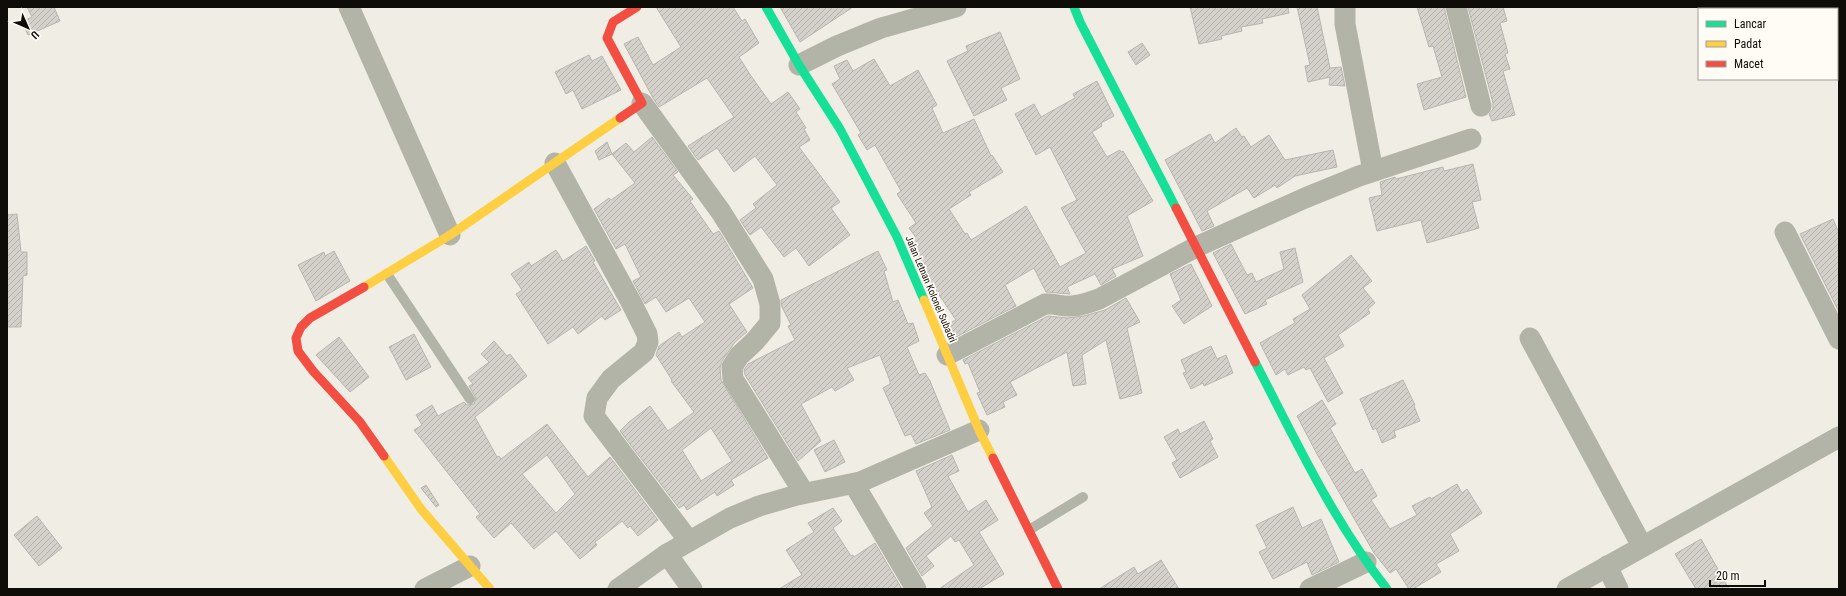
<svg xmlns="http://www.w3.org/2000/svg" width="1846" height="596" font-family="'Roboto Condensed',sans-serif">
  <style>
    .building { fill: url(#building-hatch); stroke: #b9b5af; fill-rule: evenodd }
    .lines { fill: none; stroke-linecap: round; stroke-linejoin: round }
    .lane { stroke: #b3b4a8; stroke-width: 10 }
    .street { stroke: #b3b4a8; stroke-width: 21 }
    .fast { stroke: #16e098; stroke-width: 9 }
    .slow { stroke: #ffcf43; stroke-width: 9 }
    .jam { stroke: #f24e42; stroke-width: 9 }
    .labels { text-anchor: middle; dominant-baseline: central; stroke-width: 3.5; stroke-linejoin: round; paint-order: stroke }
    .street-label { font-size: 10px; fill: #0f0d08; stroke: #fffcf6 }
  </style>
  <defs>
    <pattern id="building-hatch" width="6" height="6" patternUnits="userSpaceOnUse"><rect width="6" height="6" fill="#d4d1cb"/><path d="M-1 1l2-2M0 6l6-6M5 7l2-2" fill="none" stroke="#b5b2ad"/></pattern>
  </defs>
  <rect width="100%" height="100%" fill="#f0ede4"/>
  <!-- building -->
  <g class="building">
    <polygon points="27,7 54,7 60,21 28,35 22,22 32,17"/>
    <polygon points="656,7 733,7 742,21 745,19 759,43 739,57 749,73 771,104 788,92 800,109 796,112 806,128 804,129 810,140 799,147 840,202 831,208 850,235 809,266 796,248 784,257 761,227 750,235 740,220 756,208 753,204 777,185 755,156 734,172 717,148 698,160 688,146 734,117 707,78 659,107 653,98 624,44 638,37 653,65 681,47"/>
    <polygon points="780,7 853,7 800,42"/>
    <polygon points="1190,7 1288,7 1289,13 1262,19 1263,23 1241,27 1242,31 1221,36 1222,39 1199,44"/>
    <polygon points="1297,7 1317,7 1330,68 1341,67 1345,86 1329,85 1330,77 1308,82 1305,66 1310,65"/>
    <polygon points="1417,7 1444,7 1466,97 1424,110 1417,84 1442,77 1433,46 1429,47"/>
    <polygon points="1468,7 1503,7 1507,21 1500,23 1508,53 1505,54 1510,69 1503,71 1515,115 1492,121 1489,114 1493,109 1493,103"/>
    <polygon points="1000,32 1020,79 1001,88 1007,100 974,116 947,61 968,51 966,46"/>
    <polygon points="1142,43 1150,55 1136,65 1128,52"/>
    <polygon points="589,55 592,61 602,56 621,90 582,109 573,90 566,94 555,72"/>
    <polygon points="874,59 890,86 918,70 937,105 932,108 943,133 974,119 991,156 992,155 1003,172 969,192 971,195 949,209 965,234 967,233 971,240 1026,206 1060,267 1086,253 1061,208 1077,200 1050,147 1036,155 1015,114 1034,104 1041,117 1075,98 1073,94 1097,81 1114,116 1101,123 1102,126 1092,132 1107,157 1120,150 1121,152 1123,151 1153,201 1127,216 1143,256 1112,269 1116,276 1101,285 1095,274 1067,287 1070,294 1046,292 1034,268 1005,285 1016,306 954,338 948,324 956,320 927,277 911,239 915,236 909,228 916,223 897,194 901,191 875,145 867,150 858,135 861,133 832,84 840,79 834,66 847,60 853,71"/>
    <polygon points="1236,128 1242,137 1244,136 1251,147 1269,135 1285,160 1333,150 1337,167 1295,176 1277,188 1275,185 1254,198 1247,188 1207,211 1214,226 1202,231 1165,160 1210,134 1215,143"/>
    <path d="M652 137 678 172 673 175 693 199 690 201 713 234 719 231 753 288 729 304 747 332 735 342 722 361 720 368 721 380 768 458 731 480 734 485 717 496 715 492 687 510 684 505 679 508 620 431 629 422 650 406 668 431 694 412 671 381 672 380 656 355 659 346 679 332 682 337 705 322 689 298 666 312 656 297 645 304 633 281 641 277 625 244 616 249 594 209 609 198 611 200 635 183 612 154 626 143 634 152ZM711 428 732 461 701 481 682 450Z"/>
    <polygon points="607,142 612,154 599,160 595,151"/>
    <polygon points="1473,164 1481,200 1472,202 1479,228 1427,243 1421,220 1377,231 1369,198 1382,195 1380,182 1395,177 1396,179 1443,167 1444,171"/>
    <polygon points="17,214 21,252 27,252 27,275 23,276 21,327 7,327 7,215"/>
    <polygon points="1833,219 1839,233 1839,312 1800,234"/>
    <polygon points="1231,244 1247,275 1252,273 1256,282 1284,269 1280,252 1295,248 1303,282 1265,300 1267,304 1245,314 1213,253"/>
    <polygon points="586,246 595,261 593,262 621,310 605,320 602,316 578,334 573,327 548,344 516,294 522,290 511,274 529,262 531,266 556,250 563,261"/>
    <polygon points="334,251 350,281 316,301 298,265 324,252 325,256"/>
    <polygon points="878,251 887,270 884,271 893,302 898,300 908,324 913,323 919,341 907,347 919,375 925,373 930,381 950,430 916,444 911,434 905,436 883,388 890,384 890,381 880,355 847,368 854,380 835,391 832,387 801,404 821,441 798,461 745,375 744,370 748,364 795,340 788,326 791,325 782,307 781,300"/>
    <polygon points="1351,255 1372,281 1363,288 1375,303 1368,309 1370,313 1338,335 1344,346 1324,358 1343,393 1328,402 1310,368 1306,370 1304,367 1288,375 1285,369 1276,375 1260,343 1295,323 1293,319 1310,309 1302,295"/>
    <polygon points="1191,264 1212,306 1184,324 1172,306 1181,300 1170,274"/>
    <polygon points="1126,298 1140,322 1127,328 1142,393 1120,399 1106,340 1082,355 1086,384 1073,386 1067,352 1010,382 1017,395 1003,402 1005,407 987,415 977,393 980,392 968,363 965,364 963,360 1048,316 1067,318 1084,316 1105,310"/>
    <polygon points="414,334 431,367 406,380 389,347"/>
    <polygon points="339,337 369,377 350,392 316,355"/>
    <path d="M494 341 507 356 510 354 527 376 475 417 497 457 499 456 501 459 547 424 588 477 610 457 658 520 638 536 630 526 628 528 622 521 595 542 597 545 580 559 556 531 534 549 511 523 494 538 476 517 480 514 414 430 422 425 416 415 432 405 438 416 464 402 467 405 474 404 476 398 469 386 473 384 468 378 489 362 481 354ZM547 455 575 494 556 513 522 474Z"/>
    <polygon points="1211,346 1217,359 1226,355 1233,373 1204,386 1203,383 1191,389 1183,373 1186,372 1181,360"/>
    <polygon points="1403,380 1415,405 1414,406 1420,421 1394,431 1396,437 1382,443 1376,428 1373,430 1360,399"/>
    <polygon points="1322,400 1336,424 1330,428 1355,473 1362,469 1377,496 1371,500 1390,529 1417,515 1412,506 1430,497 1431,499 1457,484 1462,493 1467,489 1482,513 1450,534 1459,551 1436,564 1441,572 1413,589 1409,589 1396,569 1390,573 1374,553 1317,454 1297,416"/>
    <polygon points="1204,421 1213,439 1210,441 1218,457 1180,478 1172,463 1177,460 1164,437 1178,429 1180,434"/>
    <polygon points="834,440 845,462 825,472 814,450"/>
    <polygon points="952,455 959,471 948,476 968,512 986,500 998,520 979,532 1004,574 979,589 939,589 974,565 959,540 955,542 951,536 926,556 934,566 922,576 906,548 933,526 924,513 932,507 916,471"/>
    <polygon points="426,485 439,505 436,507 421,488"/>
    <polygon points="1293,507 1302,528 1321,519 1339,562 1312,575 1307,562 1273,579 1259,552 1267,548 1256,525"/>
    <polygon points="833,508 842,521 833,528 851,556 853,555 854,557 875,543 902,589 779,589 802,575 786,550 814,532 808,523"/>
    <polygon points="37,516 62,548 39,566 14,535"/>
    <polygon points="1701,539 1729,589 1696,589 1675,554"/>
    <polygon points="1161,560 1179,589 1099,589 1134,567 1138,574"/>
  </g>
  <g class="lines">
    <!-- lane -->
    <g class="lane">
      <polyline points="387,274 470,399"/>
      <polyline points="1029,530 1083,497"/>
    </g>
    <!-- street -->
    <g class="street">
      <polyline points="349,7 450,235"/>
      <polyline points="1345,7 1345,24 1373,171"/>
      <polyline points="1456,7 1481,106"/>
      <polyline points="1824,7 1826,9"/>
      <polyline points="799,65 837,46 881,28 956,7"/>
      <polyline points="642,103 721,212 763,279 770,304 770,323 755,341 739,356 732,367 733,379 804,493"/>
      <polyline points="555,163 631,302 647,334 648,342 644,352 611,379 597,398 594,416 689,541"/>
      <polyline points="1785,232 1839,339"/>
      <polyline points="1530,338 1642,546"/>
      <path d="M947 355 1045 304C1054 303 1062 307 1071 306 1081 306 1090 302 1099 299L1196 247 1305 198 1359 176 1471 139"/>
      <polyline points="854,484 916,589"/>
      <polyline points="1607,566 1618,589"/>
      <polyline points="425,589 470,566"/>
      <polyline points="618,589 667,554"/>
      <polyline points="692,589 667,554 730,518 759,506 797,495 860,482 979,430"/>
      <polyline points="1310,589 1366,562"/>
      <polyline points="1567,589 1839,437"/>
    </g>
    <!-- fast -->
    <g class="fast">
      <polyline points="766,7 799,65 840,129 897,237 924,300"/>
      <polyline points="1074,7 1080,22 1176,208"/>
      <path d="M1255 362C1295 439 1333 521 1387 589"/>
    </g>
    <!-- slow -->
    <g class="slow">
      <polyline points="364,287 450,235 620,118"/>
      <polyline points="924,300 979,430 993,458"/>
      <polyline points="384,456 421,509 490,589"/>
    </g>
    <!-- jam -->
    <g class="jam">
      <polyline points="620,118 642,103 607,38 613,22 637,7"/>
      <polyline points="1176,208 1255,362"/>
      <polyline points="364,287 310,318 301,327 296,338 298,351 313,371 360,422 384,456"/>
      <polyline points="993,458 1058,589"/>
    </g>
  </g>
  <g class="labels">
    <!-- street labels -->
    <g class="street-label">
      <text transform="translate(931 289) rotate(67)">Jalan Letnan Kolonel Subadri</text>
    </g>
  </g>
  <!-- border -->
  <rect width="1846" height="596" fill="none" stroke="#0f0d08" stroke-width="16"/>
  <!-- legend -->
  <rect x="1698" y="8" width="140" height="72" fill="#fffcf6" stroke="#9f9c97"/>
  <rect x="1706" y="21" width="20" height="6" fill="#16e098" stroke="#9f9c97"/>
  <text x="1734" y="28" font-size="12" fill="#0f0d08">Lancar</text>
  <rect x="1706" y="41" width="20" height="6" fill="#ffcf43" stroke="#9f9c97"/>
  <text x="1734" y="48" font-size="12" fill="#0f0d08">Padat</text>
  <rect x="1706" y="61" width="20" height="6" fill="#f24e42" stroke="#9f9c97"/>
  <text x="1734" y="68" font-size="12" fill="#0f0d08">Macet</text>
  <!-- north arrow -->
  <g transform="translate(28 28) rotate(135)" stroke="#fffcf6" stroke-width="3" paint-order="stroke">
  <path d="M0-3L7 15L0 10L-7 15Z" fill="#0f0d08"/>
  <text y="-6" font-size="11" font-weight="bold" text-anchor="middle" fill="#0f0d08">U</text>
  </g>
  <!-- scale -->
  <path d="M1710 580v6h55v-6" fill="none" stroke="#0f0d08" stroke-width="2"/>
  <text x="1716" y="580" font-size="12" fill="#0f0d08" stroke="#fffcf6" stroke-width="3" paint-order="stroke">20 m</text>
</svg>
